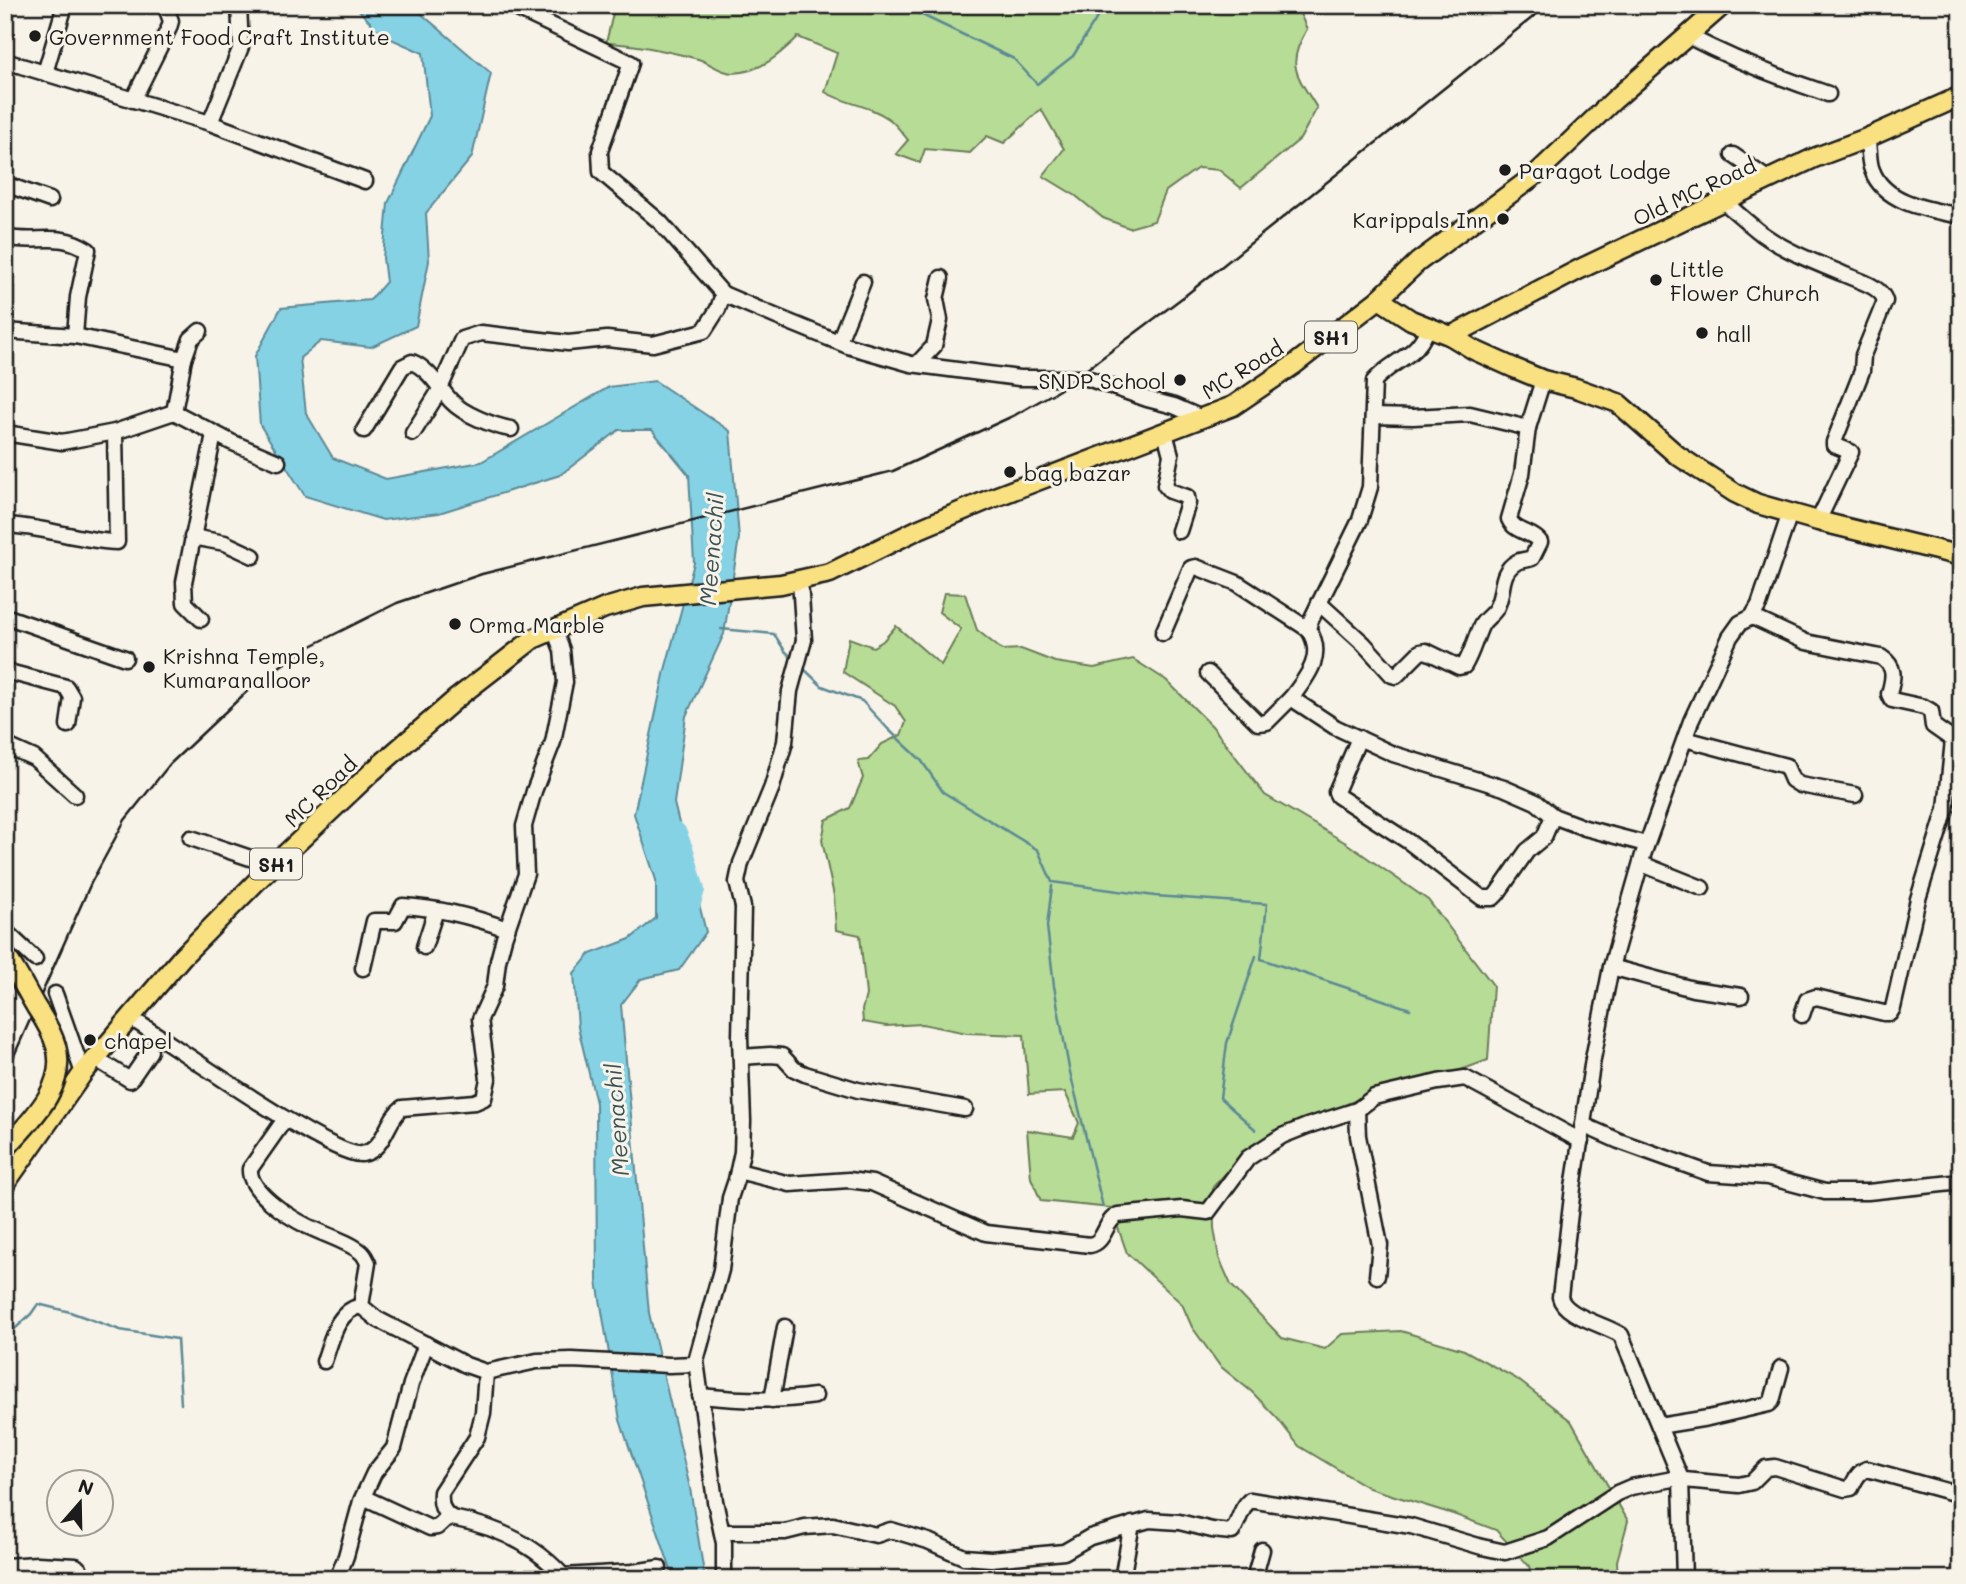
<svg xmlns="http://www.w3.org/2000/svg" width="1966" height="1584" font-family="Mali,sans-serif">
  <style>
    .green { fill: #b7dc96; stroke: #6a7c59; stroke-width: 2 }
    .water { fill: #86d2e5; stroke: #5c8995; stroke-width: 2 }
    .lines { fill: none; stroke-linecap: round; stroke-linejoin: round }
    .stream { stroke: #5c8995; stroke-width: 2.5 }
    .river { stroke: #86d2e5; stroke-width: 16 }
    .minor-casing { stroke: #1c1c1c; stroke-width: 19 }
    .major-casing { stroke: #1c1c1c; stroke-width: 23 }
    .minor { stroke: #f7f3e8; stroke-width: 14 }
    .major { stroke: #f9e181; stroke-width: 18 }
    .rail { stroke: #1c1c1c; stroke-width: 2.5 }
    .major-bridge-casing { stroke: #1c1c1c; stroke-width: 23; stroke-linecap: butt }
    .major-bridge { stroke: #f9e181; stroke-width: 18 }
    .poi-dot { fill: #1c1c1c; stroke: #f7f3e8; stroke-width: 2.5 }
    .labels { text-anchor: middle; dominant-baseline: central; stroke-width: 6; stroke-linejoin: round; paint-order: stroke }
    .shield { fill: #f7f3e8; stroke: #5e5c59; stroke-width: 2 }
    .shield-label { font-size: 19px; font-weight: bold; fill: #1c1c1c }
    .poi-label { font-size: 21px; fill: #1c1c1c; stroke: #f7f3e8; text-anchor: start }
    .street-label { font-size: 21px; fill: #1c1c1c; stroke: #f7f3e8 }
    .water-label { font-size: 23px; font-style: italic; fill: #3c5358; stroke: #f7f3e8 }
  </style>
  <rect width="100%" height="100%" fill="#f7f3e8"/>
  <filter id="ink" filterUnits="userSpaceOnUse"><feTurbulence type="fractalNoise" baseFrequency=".0143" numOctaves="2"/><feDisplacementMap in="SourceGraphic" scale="14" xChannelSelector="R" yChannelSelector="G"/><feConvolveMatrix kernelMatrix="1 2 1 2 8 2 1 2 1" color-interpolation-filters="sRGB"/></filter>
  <g filter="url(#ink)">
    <!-- green -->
    <g class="green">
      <path d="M615 5H1296L1307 29C1285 66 1297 75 1317 108L1300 139 1241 188 1219 170 1198 168 1166 191 1154 221 1129 228 1103 218 1076 196 1043 176 1064 149 1041 109 1004 143 987 136 970 153 925 149 920 163 896 154 908 140C902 133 896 124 889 119 870 105 845 104 825 92L837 53 798 37C779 55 761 72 733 73 721 73 709 62 698 59 668 51 637 44 606 43Z"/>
      <polygon points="944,593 965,594 977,630 1002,650 1021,649 1055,662 1094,668 1133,659 1166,680 1212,726 1265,795 1346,843 1428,900 1493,985 1488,1060 1442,1077 1384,1088 1252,1145 1213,1187 1214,1228 1219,1258 1231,1285 1282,1338 1325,1349 1342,1334 1401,1331 1464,1350 1517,1379 1571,1421 1628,1521 1617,1561 1618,1579 1532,1579 1529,1566 1496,1530 1453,1514 1369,1488 1299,1446 1277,1418 1252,1392 1220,1366 1192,1327 1182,1304 1127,1253 1111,1208 1041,1201 1031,1178 1027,1130 1073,1137 1079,1123 1065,1092 1029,1094 1024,1035 967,1033 922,1024 886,1026 863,1022 862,1010 866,995 860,935 836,930 834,896 822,840 826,820 850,808 863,778 858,761 868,760 882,744 901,735 906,722 895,706 843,672 849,638 873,647 883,641 896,626 941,665 961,629 939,612"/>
    </g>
    <!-- water -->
    <polygon class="water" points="354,5 411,5 491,73 472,157 426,213 429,261 416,326 371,347 321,341 300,358 306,413 333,458 386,479 481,462 609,387 655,381 730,431 739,538 724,634 686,716 674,803 706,932 679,970 641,979 621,1005 649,1313 690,1488 705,1579 674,1579 620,1420 597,1281 596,1103 578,1027 574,973 590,954 630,939 656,918 656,880 634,814 665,670 694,563 689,475 652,430 619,430 560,475 439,513 383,520 305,496 260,425 255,356 281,308 370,300 386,282 383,258 388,203 430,116 423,53 382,35"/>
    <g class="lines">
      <!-- stream -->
      <g class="stream">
        <polyline points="901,5 1014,59 1037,84 1073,56 1105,5"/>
        <polyline points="721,629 774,634 785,651 793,659"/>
        <polyline points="803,668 822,686 862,701 888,729 921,760 943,792 1038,850 1052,882 1155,896 1267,904 1261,959 1410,1009"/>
        <polyline points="1052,886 1047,926 1054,986 1069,1068 1103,1207"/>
        <polyline points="1256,1130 1220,1098 1227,1043 1256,956"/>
        <polyline points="5,1338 31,1314 38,1304 70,1312 120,1330 177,1339 181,1404"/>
      </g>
      <!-- river -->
      <polyline class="river" points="678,831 686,851 697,890 690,913"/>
      <!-- minor casing -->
      <g class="minor-casing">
        <g id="minor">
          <polyline points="509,5 631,63 600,151 601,172 660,222 723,294 777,317 848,346 911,364 1019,378 1087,378 1147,399 1174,406 1204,419"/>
          <path d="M1688 36C1734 60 1780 78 1828 94"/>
          <polyline points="5,61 210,123 365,181"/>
          <polyline points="45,73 65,5"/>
          <polyline points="133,100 169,28 171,21 165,5"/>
          <polyline points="210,123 241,47 239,5"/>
          <path d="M1867 138C1870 149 1868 161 1872 170 1884 204 1931 210 1961 216"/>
          <polyline points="1733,155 1769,180"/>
          <polyline points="5,184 50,200"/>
          <path d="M1724 202C1736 212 1749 224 1762 234 1786 251 1814 262 1841 273 1855 280 1881 285 1885 301L1863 355 1862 371 1834 442V445L1851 452 1818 521"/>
          <path d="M5 237C37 245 57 230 88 250L78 297 75 336 5 331"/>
          <path d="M1428 325C1421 356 1393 359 1374 381L1370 487 1360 520 1310 622 1308 629C1326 655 1307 677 1291 698L1335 727 1393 754 1504 788 1536 802 1553 816 1585 828 1646 844"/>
          <polyline points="75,336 184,359 191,339 200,331"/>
          <polyline points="839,341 863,282"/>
          <polyline points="184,359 174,412 231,442 278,462"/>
          <polyline points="917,364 934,346 940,320 936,299 941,278"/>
          <polyline points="1373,416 1413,417 1470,414 1528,428 1543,380"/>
          <path d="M364 430 402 367 412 362C429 369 439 388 451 401 463 414 493 426 511 429"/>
          <polyline points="5,433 62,442 115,432 174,412"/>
          <polyline points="413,433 438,393 462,339 481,333 568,343 607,339 653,344 704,331 718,309 723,294"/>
          <polyline points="1165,433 1171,455 1165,485 1170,491 1187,497 1188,503 1179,531"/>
          <path d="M5 525C43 526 79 541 117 542L115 432"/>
          <polyline points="192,537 225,543 253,556"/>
          <path d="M1319 603 1364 644 1392 675 1396 676 1420 652 1426 651 1459 667 1464 666C1472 653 1475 639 1481 626 1485 618 1491 616 1495 610 1506 594 1497 573 1517 562 1521 560 1527 560 1532 558L1540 542C1532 531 1515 533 1509 519L1522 474 1528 428"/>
          <polyline points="5,616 125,658"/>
          <path d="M1752 617 1806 642 1881 657C1897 667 1893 679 1889 694L1892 700 1924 707 1931 711 1933 726 1953 740 1946 809 1918 899 1893 1008 1890 1013H1884L1816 997 1807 1000 1802 1015"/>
          <polyline points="201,619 185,603 184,582 214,434"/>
          <polyline points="1163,633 1191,568 1196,567 1237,583 1308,629"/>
          <polyline points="5,671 66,687 72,697 68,725"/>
          <polyline points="1208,673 1258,723 1267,722 1291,698"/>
          <polyline points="1359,738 1336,792 1338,796 1409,842 1482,898 1493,898 1497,894 1527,851 1544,837 1553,816"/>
          <polyline points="1685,739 1786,766 1792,780 1800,785 1855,795"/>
          <polyline points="5,745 34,758 75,795"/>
          <polyline points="191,838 274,866"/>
          <polyline points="1642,864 1702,888"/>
          <polyline points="5,931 35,959"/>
          <polyline points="424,947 436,910"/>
          <polyline points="1611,967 1693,989 1741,996"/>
          <path d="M363 968 374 921H395L403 906C439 908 474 917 507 929"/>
          <polyline points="55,994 83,1073"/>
          <path d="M129 1017C164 1038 333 1159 362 1154 385 1150 386 1120 402 1108L475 1102 484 1098 488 1079 480 1019 495 986 498 961 504 938 526 874 524 826 534 791 553 742 565 682 562 650 554 629"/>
          <polyline points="741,1057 770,1055 782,1056 794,1069 805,1074 858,1090 965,1109"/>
          <polyline points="96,1059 130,1080 150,1051"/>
          <polyline points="1357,1110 1358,1136 1380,1245 1377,1276"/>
          <path d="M285 1119 250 1169C248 1191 289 1217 307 1226 321 1233 352 1243 362 1253 365 1256 366 1259 368 1263L361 1306 377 1319 466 1365 486 1372 537 1361 572 1360 669 1365 696 1364"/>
          <polyline points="1583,1125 1619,1141 1708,1173 1768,1177 1825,1192 1868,1192 1961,1182"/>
          <path d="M738 1171 790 1184 849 1180 872 1183 986 1233 1090 1245C1106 1242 1104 1221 1118 1215L1182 1209 1208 1212 1248 1158 1282 1136 1307 1126 1357 1110 1374 1097 1438 1082 1465 1078 1581 1141"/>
          <path d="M324 1361C332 1340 336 1311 361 1306"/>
          <path d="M486 1372 483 1413 477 1437 441 1492C440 1504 442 1512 452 1518 494 1526 534 1544 563 1576V1579"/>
          <path d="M700 1396C739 1400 777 1402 815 1396"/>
          <polyline points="772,1400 785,1327"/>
          <polyline points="1659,1426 1708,1418 1769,1404 1772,1401 1781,1368"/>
          <polyline points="363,1497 430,1528 437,1527 449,1516"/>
          <path d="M722 1532H785L805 1527 833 1525 876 1535 891 1530 928 1541 964 1557 991 1559 1064 1552 1090 1537 1149 1520 1179 1522 1212 1530 1232 1532C1239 1522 1241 1507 1250 1500L1411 1526 1482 1547 1505 1552 1548 1538 1617 1493 1631 1487 1673 1479 1739 1485 1752 1482 1766 1468 1775 1467 1845 1489 1851 1488C1855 1480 1858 1472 1867 1469L1961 1495"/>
          <polyline points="5,1566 37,1564 76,1566 80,1570 79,1579"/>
          <polyline points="563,1576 633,1572 659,1568"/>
          <polyline points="337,1579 346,1556 361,1501 374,1473 394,1448 411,1384 426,1344"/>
          <polyline points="724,1579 724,1543 715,1501 696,1361 721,1270 730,1198 736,1180 742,1152 743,1121 740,1037 743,907 737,882 741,863 772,787 785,742 790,691 804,640 800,581"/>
          <polyline points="1122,1579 1132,1524"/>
          <polyline points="1254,1579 1262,1550"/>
          <path d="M1684 1579 1681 1479 1621 1335C1604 1324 1564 1316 1560 1297L1573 1188 1593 1059 1611 967 1643 855 1691 721 1730 637 1740 623 1752 617 1759 605 1790 513"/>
        </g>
      </g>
      <!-- major casing -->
      <g class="major-casing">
        <g id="major">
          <polyline points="1379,299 1411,320 1451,336 1474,350 1514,368 1543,380 1576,388 1618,403 1677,455 1735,493 1758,504 1818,521 1961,556"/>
          <polyline points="1451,336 1580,269 1814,158 1867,138 1961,96"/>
          <polyline points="5,1184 83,1073 182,957 259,879 373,771 457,698 533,639 605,608 643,597 781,584 830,573 919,529 995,497 1233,406 1295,364 1379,299 1418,262 1534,176 1614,100 1723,5"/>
        </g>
      </g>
      <!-- minor -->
      <use href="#minor" class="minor"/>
      <!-- major -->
      <use href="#major" class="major"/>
      <!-- rail -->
      <polyline class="rail" points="5,1076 91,883 125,820 170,764 258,681 309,647 397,603 482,574 893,471 1015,415 1059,390 1186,295 1548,5"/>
      <!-- major-bridge casing -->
      <g class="major-bridge-casing">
        <path id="major-bridge" d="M5 955C17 971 26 990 36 1007 44 1019 52 1032 56 1046 68 1087 30 1121 5 1149"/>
      </g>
      <!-- major-bridge -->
      <use href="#major-bridge" class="major-bridge"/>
    </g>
  </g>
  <!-- markers -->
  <g class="poi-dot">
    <circle cx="35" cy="36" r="7"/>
    <circle cx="1505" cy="170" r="7"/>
    <circle cx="1503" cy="219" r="7"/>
    <circle cx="1656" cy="280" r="7"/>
    <circle cx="1702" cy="333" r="7"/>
    <circle cx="1180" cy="380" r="7"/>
    <circle cx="1010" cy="472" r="7"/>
    <circle cx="455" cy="624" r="7"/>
    <circle cx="149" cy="667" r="7"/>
    <circle cx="90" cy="1040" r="7"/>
  </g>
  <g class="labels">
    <!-- shield labels -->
    <g class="shield">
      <rect x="1305" y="321.5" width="52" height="31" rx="5"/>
      <rect x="250" y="848.5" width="52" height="31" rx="5"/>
    </g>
    <g class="shield-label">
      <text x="1331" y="337">SH1</text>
      <text x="276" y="864">SH1</text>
    </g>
    <!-- poi labels -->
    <g class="poi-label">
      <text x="49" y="36">Government Food Craft Institute</text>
      <text x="1519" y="170">Paragot Lodge</text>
      <text x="1489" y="219" text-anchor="end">Karippals Inn</text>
      <text x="1670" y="268">Little<tspan x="1670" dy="24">Flower Church</tspan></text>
      <text x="1716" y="333">hall</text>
      <text x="1166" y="380" text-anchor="end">SNDP School</text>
      <text x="1024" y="472">bag bazar</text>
      <text x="469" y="624">Orma Marble</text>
      <text x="163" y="655">Krishna Temple,<tspan x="163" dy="24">Kumaranalloor</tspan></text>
      <text x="104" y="1040">chapel</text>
    </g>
    <!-- street labels -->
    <g class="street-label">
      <text transform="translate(1694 191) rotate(-25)">Old MC Road</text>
      <text transform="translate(1242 369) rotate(-32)">MC Road</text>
      <text transform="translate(320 791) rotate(-44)">MC Road</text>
    </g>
    <!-- water labels -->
    <g class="water-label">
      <text transform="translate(711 549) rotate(-86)">Meenachil</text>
      <text transform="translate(616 1120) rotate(-94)">Meenachil</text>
    </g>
  </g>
  <!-- margin -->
  <rect width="1966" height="1584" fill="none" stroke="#f7f3e8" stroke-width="28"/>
  <rect x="14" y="14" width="1938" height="1556" fill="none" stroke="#1c1c1c" stroke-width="2.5" filter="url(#ink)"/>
  <!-- north arrow -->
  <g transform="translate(80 1503) rotate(20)"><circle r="33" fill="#f7f3e8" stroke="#9f9d96" stroke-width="2"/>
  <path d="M0-5L12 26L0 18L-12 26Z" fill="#1c1c1c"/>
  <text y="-10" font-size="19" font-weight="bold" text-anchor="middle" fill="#1c1c1c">N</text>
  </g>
</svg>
